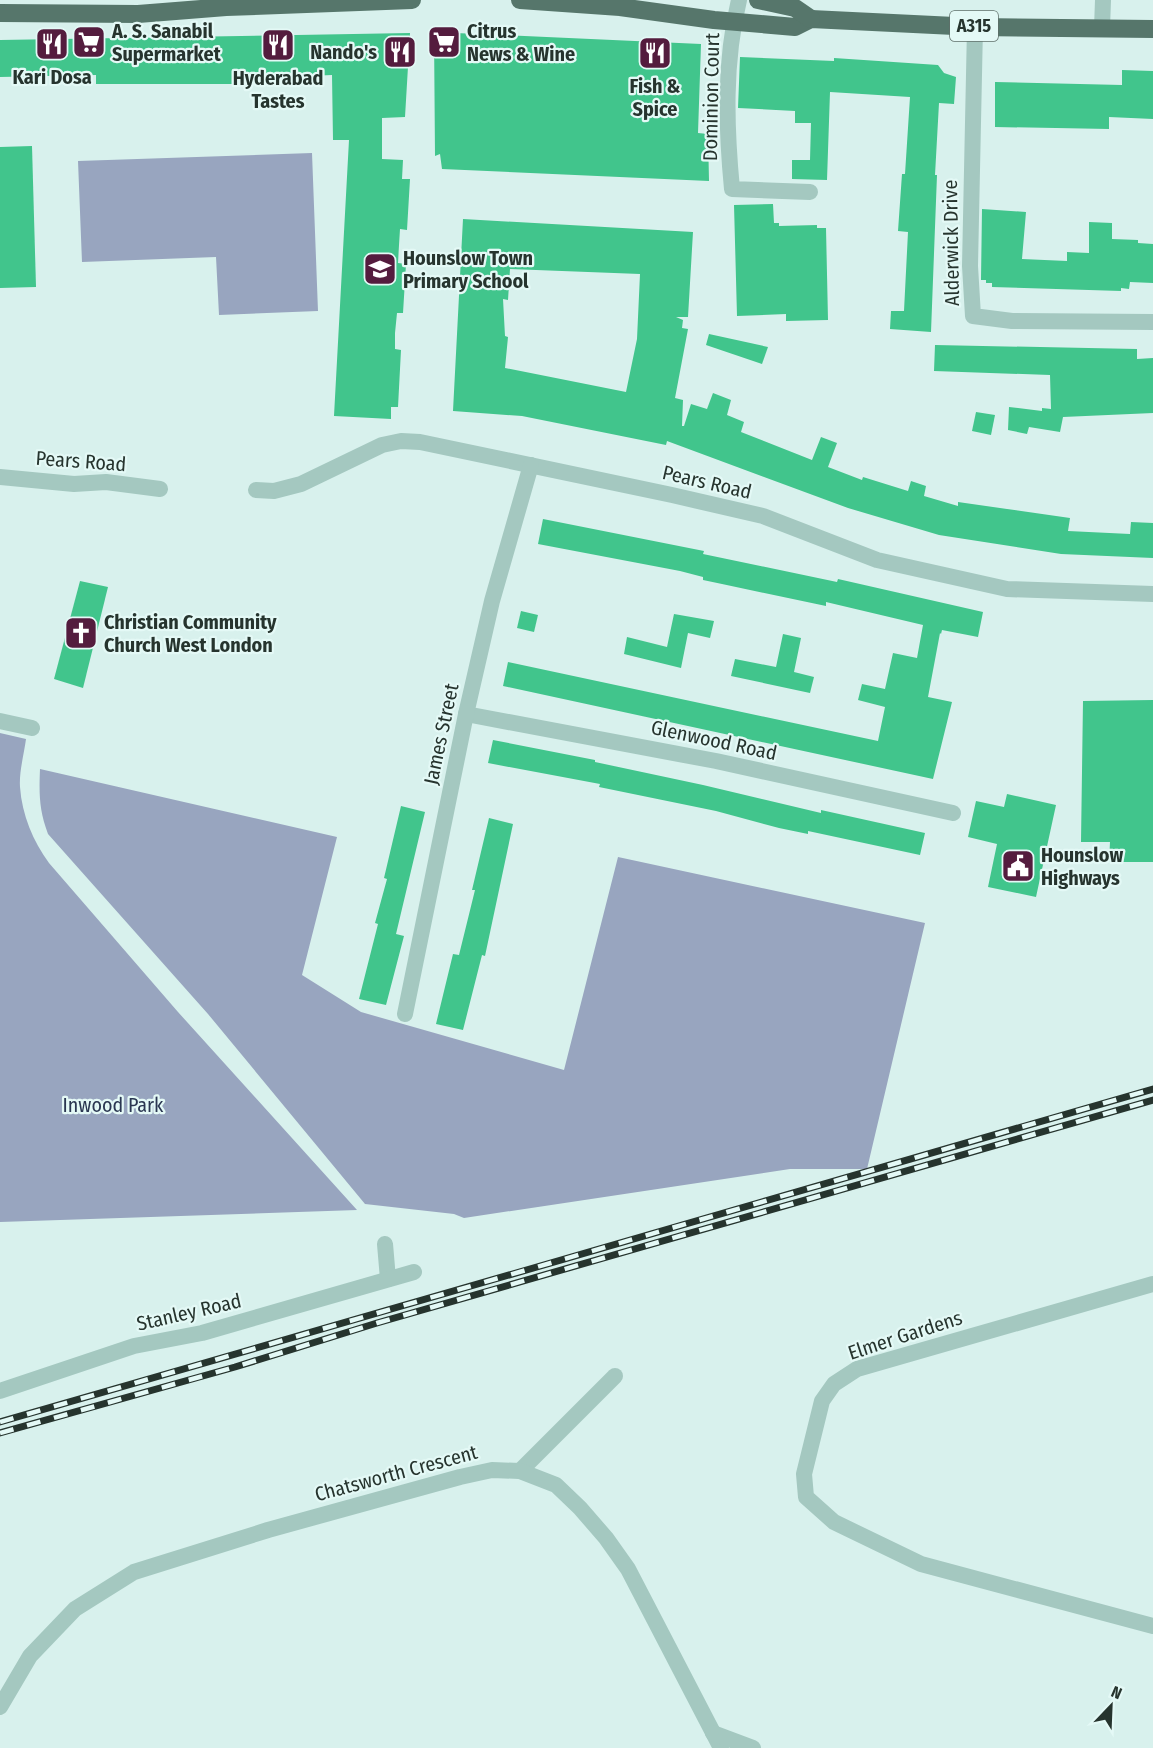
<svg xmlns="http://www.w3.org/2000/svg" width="1153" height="1748" font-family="'Fira Sans Condensed',sans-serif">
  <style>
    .green { fill: #98a5bf }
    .building { fill: #41c58c; fill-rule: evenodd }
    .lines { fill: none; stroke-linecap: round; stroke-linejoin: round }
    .street { stroke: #a4c8c0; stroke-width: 16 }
    .primary { stroke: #56766b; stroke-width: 18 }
    .rail-casing { stroke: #26342e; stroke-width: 7 }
    .rail { stroke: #e4f9f6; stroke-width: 4.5; stroke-dasharray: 14; stroke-linecap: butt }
    .labels { text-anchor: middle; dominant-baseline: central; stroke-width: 4.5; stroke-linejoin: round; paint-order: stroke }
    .shield { fill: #e4f9f6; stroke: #5f6f6a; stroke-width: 1.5 }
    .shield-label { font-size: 18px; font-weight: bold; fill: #26342e }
    .poi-label { font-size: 20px; font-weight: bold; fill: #26342e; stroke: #e4f9f6; text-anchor: start }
    .street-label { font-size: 20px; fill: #26342e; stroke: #e4f9f6 }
    .park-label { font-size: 20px; fill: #2a3651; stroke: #e4f9f6 }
  </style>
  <rect width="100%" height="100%" fill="#d8f1ed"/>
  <!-- green -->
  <g class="green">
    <polygon points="312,153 318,311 219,315 216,257 82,262 78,161"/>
    <path d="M0 733 26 739C24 754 19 772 20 787 22 815 33 841 49 863L178 1012 357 1210 0 1222Z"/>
    <path d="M40 769 337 837 302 975 361 1012 564 1070 618 857 925 923 867 1169H790L464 1218 454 1214 365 1204 208 1014 48 834C39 810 39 794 40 769Z"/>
  </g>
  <!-- building -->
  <g class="building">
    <polygon points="434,32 701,44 698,133 708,134 709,181 442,169 440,154 435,156"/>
    <polygon points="410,33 405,117 382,118 382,159 403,160 402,179 410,179 407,230 400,229 399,245 398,263 406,264 403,313 397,313 395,333 395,349 401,350 398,407 391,407 391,419 334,416 349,140 333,140 332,75 263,78 263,84 96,84 96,75 0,77 0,40"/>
    <polygon points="740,57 834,61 834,58 938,65 944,73 956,77 954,104 939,103 935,175 937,175 931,332 890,329 891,311 904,311 908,232 898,231 902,174 905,174 910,97 830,92 827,180 792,179 792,160 810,160 811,123 795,123 795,111 738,108"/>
    <polygon points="1122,70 1153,71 1153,119 1109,117 1109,129 995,127 995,82 1122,85"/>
    <polygon points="32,146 36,287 0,288 0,147"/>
    <polygon points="773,204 774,223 779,223 779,226 817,225 817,228 826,228 828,320 786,321 786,314 737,316 734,205"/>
    <polygon points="982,209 1026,212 1022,259 1067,261 1067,252 1089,253 1089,222 1112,223 1112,239 1138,240 1138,243 1153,244 1153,283 1130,282 1129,289 1121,288 1121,291 992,287 992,283 986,283 986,280 981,280"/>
    <path d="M463 219 693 232 688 317H676L683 320 682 328 688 329 675 398 683 400 682 426H684L691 404 707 409 713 393 731 400 727 415 744 422 741 432 812 460 821 437 837 443 828 467 862 480 863 477 908 491 911 481 926 486 924 496 958 506V502L1070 518 1068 531 1130 534 1131 522 1153 523V558L1061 554 939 535 848 508 667 441 666 445 522 416 453 411ZM510 269 640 274 637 339 626 392 505 368 508 337 505 336 503 299 508 300Z"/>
    <polygon points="709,334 768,347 762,364 706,345"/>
    <polygon points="935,345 1137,349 1137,359 1153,358 1153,413 1063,417 1060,432 1029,427 1027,434 1008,430 1009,407 1042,411 1042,408 1051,409 1050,375 934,371"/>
    <polygon points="976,412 995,415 991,435 972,431"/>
    <polygon points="543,519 704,551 703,554 837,582 838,579 983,612 978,637 942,630 941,634 940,633 928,697 952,702 933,779 503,686 508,662 878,741 885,707 858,700 862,684 885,689 893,653 917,658 923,625 826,602 826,606 722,584 703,580 703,577 680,571 538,544"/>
    <polygon points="80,581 108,587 83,688 54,679"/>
    <polygon points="521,611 538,615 534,632 517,628"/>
    <polygon points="674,614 714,621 710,638 688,633 681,668 624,654 627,637 667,647"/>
    <polygon points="783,634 801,638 794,672 814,677 810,693 731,676 735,659 776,667"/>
    <polygon points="1153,700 1153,862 1109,862 1110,842 1081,842 1083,701"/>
    <polygon points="493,740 595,760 595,762 703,785 821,813 821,810 925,833 920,855 808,831 808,834 779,828 716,811 599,787 600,784 488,763"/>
    <polygon points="1007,794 1056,805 1036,897 988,887 997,844 968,837 976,801 1004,807"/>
    <polygon points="401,806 425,812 396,934 404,936 386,1005 359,999 378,924 375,923 387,879 384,878"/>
    <polygon points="489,818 513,824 485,956 482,955 463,1030 436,1024 453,954 459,955 475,890 472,890"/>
  </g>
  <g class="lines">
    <!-- street -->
    <g class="street">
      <path d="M739 0C724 62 726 126 732 189L810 192"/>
      <polyline points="975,27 970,266 973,316 1012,321 1153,322"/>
      <polyline points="1102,28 1103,0"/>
      <polyline points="0,477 74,484 106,482 160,489"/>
      <polyline points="256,490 274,491 301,484 382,445 401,441 420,442 672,495 763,516 877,560 1007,589 1153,594"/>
      <polyline points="466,714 716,761 953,813"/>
      <polyline points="0,721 32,728"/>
      <polyline points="405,1014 466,714 492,601 531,465"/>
      <polyline points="385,1244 388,1279"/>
      <polyline points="1153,1284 857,1369 834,1384 822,1401 804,1474 806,1497 834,1522 921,1564 1153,1626"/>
      <polyline points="0,1391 134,1346 202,1333 414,1272"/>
      <polyline points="520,1471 615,1376"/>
      <polyline points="0,1707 30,1656 75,1609 134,1572 268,1530 460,1477 492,1470 520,1471 556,1485 580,1508 606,1538 628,1569 721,1748"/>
      <polyline points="713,1733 753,1748"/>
    </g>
    <!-- primary -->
    <g class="primary">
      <polyline points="520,0 620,7 714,20 795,27 811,19 975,27 1153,29"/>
      <polyline points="758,0 795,8 811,19"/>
      <polyline points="0,13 138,14 226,7 412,0"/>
    </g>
    <!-- rail casing -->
    <g class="rail-casing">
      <g id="rail">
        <polyline points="0,1422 1153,1089"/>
        <polyline points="0,1433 235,1367 377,1323 1153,1100"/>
      </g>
    </g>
    <!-- rail -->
    <use href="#rail" class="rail"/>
  </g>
  <!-- icons -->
  <defs>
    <g id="supermarket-square" transform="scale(1.725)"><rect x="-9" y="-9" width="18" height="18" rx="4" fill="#541c3e" stroke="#e4f9f6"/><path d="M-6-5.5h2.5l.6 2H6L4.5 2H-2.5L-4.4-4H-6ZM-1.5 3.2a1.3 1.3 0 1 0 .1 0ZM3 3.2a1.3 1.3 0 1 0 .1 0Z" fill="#fff"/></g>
    <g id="restaurant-square" transform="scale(1.725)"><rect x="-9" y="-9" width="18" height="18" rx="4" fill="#541c3e" stroke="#e4f9f6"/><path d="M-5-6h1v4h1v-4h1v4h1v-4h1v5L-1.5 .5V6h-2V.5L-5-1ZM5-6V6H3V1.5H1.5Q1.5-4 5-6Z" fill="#fff"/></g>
    <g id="school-square" transform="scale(1.725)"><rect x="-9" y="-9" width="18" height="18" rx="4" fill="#541c3e" stroke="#e4f9f6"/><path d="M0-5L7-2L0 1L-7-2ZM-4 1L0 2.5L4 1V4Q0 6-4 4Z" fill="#fff"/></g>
    <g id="church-square" transform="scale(1.725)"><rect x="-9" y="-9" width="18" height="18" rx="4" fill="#541c3e" stroke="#e4f9f6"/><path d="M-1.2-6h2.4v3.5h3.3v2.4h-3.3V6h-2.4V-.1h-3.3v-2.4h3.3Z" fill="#fff"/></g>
    <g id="civic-square" transform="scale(1.725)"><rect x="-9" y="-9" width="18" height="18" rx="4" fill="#541c3e" stroke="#e4f9f6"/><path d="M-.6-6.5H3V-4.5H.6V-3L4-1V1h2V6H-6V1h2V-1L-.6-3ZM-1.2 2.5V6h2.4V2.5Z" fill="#fff"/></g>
  </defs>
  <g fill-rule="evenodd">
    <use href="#supermarket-square" x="89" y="42"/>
    <use href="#supermarket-square" x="444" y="42"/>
    <use href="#restaurant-square" x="52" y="44"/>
    <use href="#restaurant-square" x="278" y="45"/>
    <use href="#restaurant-square" x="400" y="52"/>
    <use href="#restaurant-square" x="655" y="53"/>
    <use href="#school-square" x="380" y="269"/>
    <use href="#church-square" x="81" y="633"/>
    <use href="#civic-square" x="1018" y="866"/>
  </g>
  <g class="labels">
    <!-- shield labels -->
    <rect class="shield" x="950" y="11" width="48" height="30" rx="4.5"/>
    <g class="shield-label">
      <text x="974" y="26">A315</text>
    </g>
    <!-- poi labels -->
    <g class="poi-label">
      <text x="112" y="31">A. S. Sanabil<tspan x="112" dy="23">Supermarket</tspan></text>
      <text x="467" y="31">Citrus<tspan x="467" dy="23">News &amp; Wine</tspan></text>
      <text x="377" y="52" text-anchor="end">Nando's</text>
      <text x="52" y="77" text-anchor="middle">Kari Dosa</text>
      <text x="278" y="78" text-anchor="middle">Hyderabad<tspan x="278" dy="23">Tastes</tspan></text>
      <text x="655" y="86" text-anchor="middle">Fish &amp;<tspan x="655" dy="23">Spice</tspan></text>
      <text x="403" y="258">Hounslow Town<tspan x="403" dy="23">Primary School</tspan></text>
      <text x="104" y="622">Christian Community<tspan x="104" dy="23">Church West London</tspan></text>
      <text x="1041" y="855">Hounslow<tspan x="1041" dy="23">Highways</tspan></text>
    </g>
    <!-- street labels -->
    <g class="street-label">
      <text transform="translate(711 97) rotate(-89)">Dominion Court</text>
      <text transform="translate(951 243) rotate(-91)">Alderwick Drive</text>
      <text transform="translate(81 461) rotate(4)">Pears Road</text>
      <text transform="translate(707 482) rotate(13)">Pears Road</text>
      <text transform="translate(441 734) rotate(-78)">James Street</text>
      <text transform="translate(714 740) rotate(12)">Glenwood Road</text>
      <text transform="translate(189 1312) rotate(-13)">Stanley Road</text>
      <text transform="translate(905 1335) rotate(-18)">Elmer Gardens</text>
      <text transform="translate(396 1473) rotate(-15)">Chatsworth Crescent</text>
    </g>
    <!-- park labels -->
    <g class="park-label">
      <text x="113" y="1105">Inwood Park</text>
    </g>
  </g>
  <!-- north arrow -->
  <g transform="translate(1111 1706) rotate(23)" stroke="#e4f9f6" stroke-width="4.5" paint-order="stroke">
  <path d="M0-4.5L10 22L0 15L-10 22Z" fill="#26342e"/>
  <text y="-9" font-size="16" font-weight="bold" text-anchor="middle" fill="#26342e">N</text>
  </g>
</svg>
